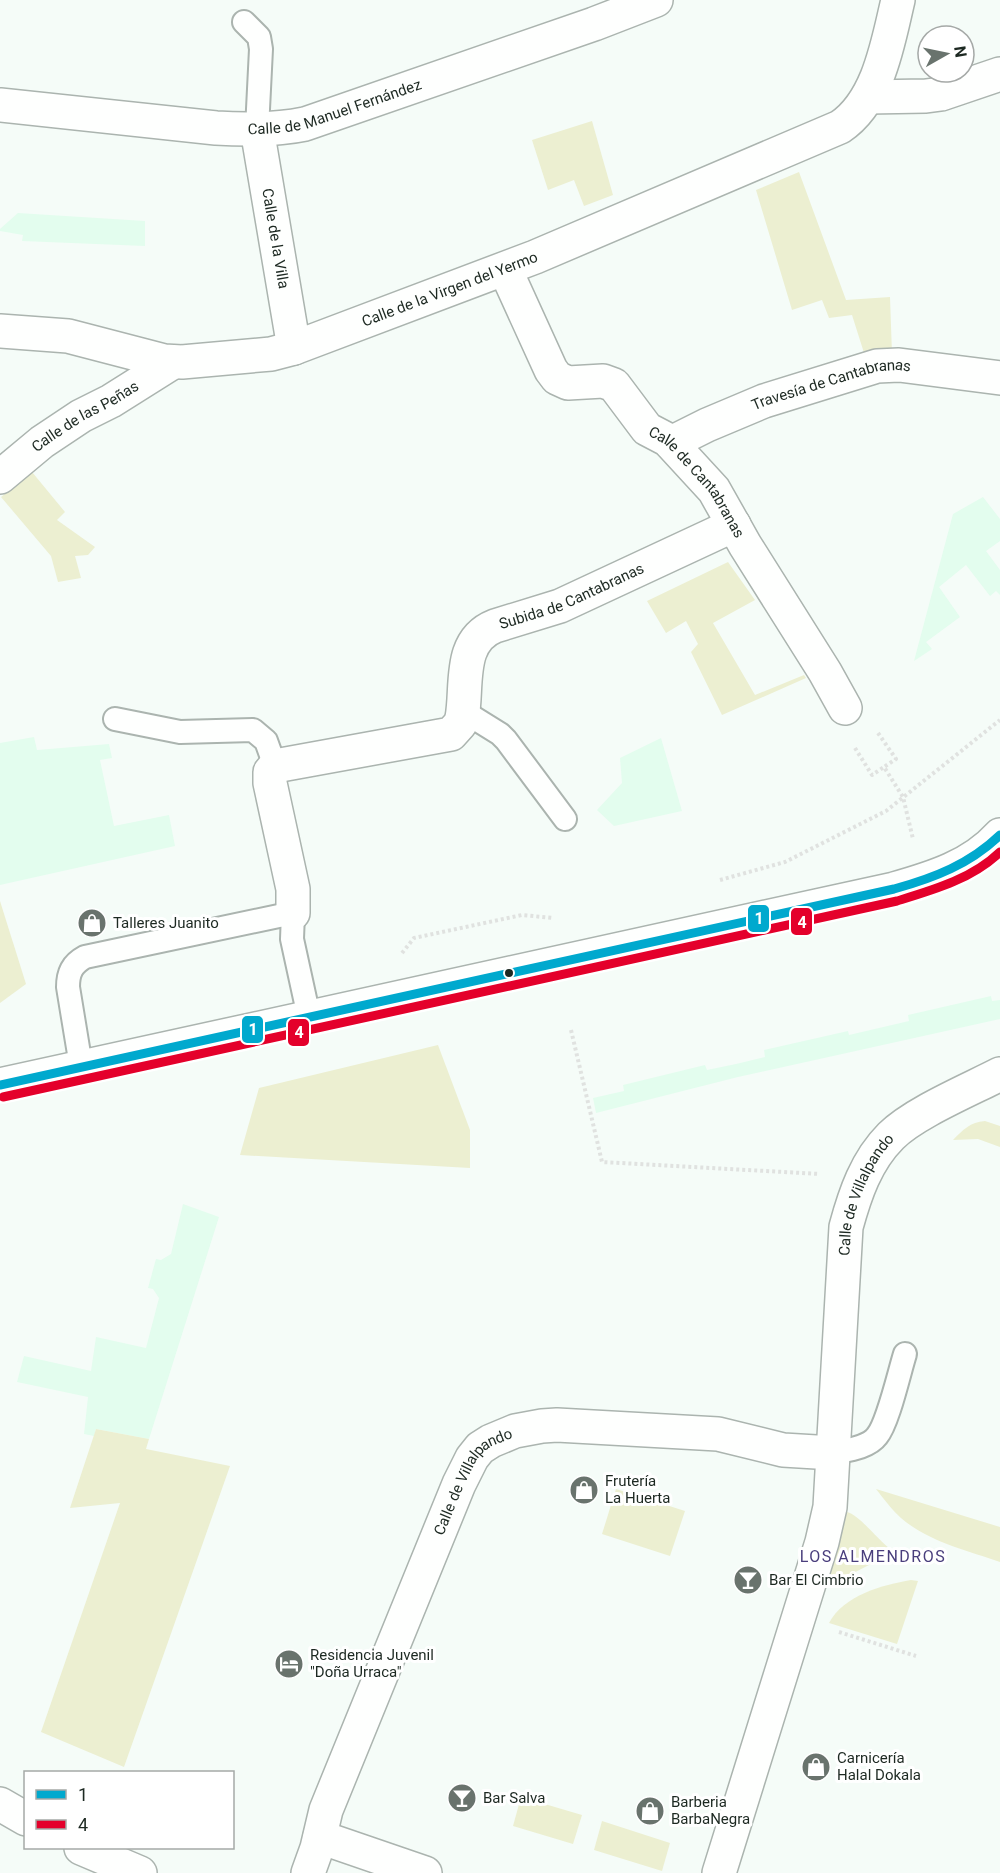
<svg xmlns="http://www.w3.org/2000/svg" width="1000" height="1873" font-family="Roboto,sans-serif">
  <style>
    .built { fill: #e3fdee }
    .green { fill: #ecefd1 }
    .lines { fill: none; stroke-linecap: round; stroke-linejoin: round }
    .service-casing { stroke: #abb4af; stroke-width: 26 }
    .minor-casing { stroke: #abb4af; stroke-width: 36 }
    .trunk-casing { stroke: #abb4af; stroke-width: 36 }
    .path { stroke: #e0e2e0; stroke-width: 4; stroke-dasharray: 3 3; stroke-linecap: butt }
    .service { stroke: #fefffe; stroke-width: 22 }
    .minor { stroke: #fefffe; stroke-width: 33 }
    .trunk { stroke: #fefffe; stroke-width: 33 }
    .bus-1-casing { stroke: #fff; stroke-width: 14 }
    .bus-2-casing { stroke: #fff; stroke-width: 14 }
    .bus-1 { stroke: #00a9ce; stroke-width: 9 }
    .bus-2 { stroke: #e4002b; stroke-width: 9 }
    .bus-dot { fill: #1d2922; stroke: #fff; stroke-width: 2 }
    .labels { text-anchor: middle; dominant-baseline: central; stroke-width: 6; stroke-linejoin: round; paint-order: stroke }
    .street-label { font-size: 15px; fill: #1d2922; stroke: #fff }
    .poi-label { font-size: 15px; fill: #1d2922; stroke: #fff; text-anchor: start }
    .neighbourhood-label { font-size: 16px; letter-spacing: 1.5px; fill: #493e7c; stroke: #fff }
    .line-badge { stroke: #fff; stroke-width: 2 }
    .badge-label { font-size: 16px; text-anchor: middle; font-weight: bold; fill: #fff }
  </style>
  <rect width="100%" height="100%" fill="#f5fcf8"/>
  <!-- built -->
  <g class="built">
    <polygon points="18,213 145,221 145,246 22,241 23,235 0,231 0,229"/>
    <polygon points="983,497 1000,519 1000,541 986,551 1000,570 1000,595 996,591 990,596 966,565 939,587 960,617 926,642 932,649 914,661 953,514"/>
    <polygon points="34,737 37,750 109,744 112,758 100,760 114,826 169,815 175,846 0,885 0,743"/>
    <polygon points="661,738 682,811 614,826 597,810 622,783 620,758"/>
    <polygon points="991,996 992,1001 1000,1000 1000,1019 738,1077 596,1113 593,1098 624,1091 623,1085 705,1065 707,1070 736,1064 765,1057 764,1050 848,1031 849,1035 909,1021 908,1015"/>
    <polygon points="183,1204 219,1217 149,1439 96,1429 94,1436 84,1434 88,1397 17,1382 24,1356 91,1371 96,1337 146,1348 159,1298 153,1289 148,1288 156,1259 161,1260 171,1254"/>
  </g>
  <!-- green -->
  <g class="green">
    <polygon points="592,121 613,195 584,206 574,180 548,190 532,140"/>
    <polygon points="799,172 846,300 890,297 892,354 865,356 852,315 829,318 822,300 792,310 756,190"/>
    <polygon points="32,472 65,512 57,520 95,547 88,555 75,556 81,578 58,582 51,556 1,497"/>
    <polygon points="728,562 755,600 713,623 755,695 804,675 806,678 722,715 691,652 698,644 686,621 666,633 647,601"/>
    <polygon points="0,901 26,984 0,1003"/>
    <polygon points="438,1045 470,1130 470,1168 240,1155 259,1088"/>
    <path d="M985 1121 1000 1126V1147L978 1139 953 1140C963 1130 970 1122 985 1121Z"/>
    <polygon points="96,1429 149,1439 146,1449 230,1466 124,1767 41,1732 120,1503 70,1508"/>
    <polygon points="616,1489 685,1511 670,1556 602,1534"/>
    <path d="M876 1489 1000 1527V1562C966 1550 929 1542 901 1518 892 1510 884 1499 876 1489Z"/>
    <path d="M847 1512C860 1515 878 1541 892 1550V1557L869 1565 836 1582H830L826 1578 844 1514Z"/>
    <path d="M911 1580 918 1581 897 1644 829 1623C844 1595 882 1585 911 1580Z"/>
    <polygon points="521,1797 582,1815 573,1844 513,1826"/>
    <polygon points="602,1821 670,1843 662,1871 594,1850"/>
  </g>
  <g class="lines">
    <!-- service casing -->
    <g class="service-casing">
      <g id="service">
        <polyline points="244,22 259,37 261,49 257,129"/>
        <polyline points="463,711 500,734 506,740 565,819"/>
        <polyline points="115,719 180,732 253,730 266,741 275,766"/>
        <path d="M81 1066 68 987C68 973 72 964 85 957L293 913 292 939 309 1017"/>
        <path d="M833 1453C847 1450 868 1448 877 1436 888 1423 899 1373 905 1354"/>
      </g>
    </g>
    <!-- minor casing -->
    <g class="minor-casing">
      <g id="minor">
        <polyline points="868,97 926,96 941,94 1000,74"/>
        <path id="s1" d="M0 105 216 128C246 130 276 130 305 124L594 24 656 0"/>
        <path id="s2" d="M257 129 294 348"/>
        <path id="s3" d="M505 269 551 370 557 378 568 383 603 381 614 385 647 429 668 440 714 490 745 545 825 672 845 708"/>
        <path id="s4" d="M0 331 68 336 164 361 182 362 271 354 294 348 535 257 840 127C879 101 888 42 898 0"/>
        <path id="s5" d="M671 443 707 425 764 401 877 366 899 365 1000 378"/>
        <path id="s6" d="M0 477 42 442 81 416 111 401 173 362"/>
        <path id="s7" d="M293 913V889L270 783V772L275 766 451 734 460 724 462 718C468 687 457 641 495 626L560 606 734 525"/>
        <polyline points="0,1804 26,1819"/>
        <polyline points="320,1837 425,1873"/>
        <polyline points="81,1848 140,1873"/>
        <path id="s8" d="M308 1873 317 1848 326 1810 459 1484 472 1458 480 1448 491 1441 515 1431 542 1426 557 1425 718 1434 783 1450 833 1453"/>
        <path id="s9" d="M719 1873 822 1542 830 1507 846 1227C855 1194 866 1161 891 1136 914 1113 969 1090 1000 1074"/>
      </g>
    </g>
    <!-- trunk casing -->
    <g class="trunk-casing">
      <path id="trunk" d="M0 1085 894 889C933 878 972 866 1000 835"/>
    </g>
    <!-- path -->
    <g class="path">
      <polyline points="878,733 896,759 884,767 903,797 913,839"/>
      <polyline points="855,748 872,775 884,767"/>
      <polyline points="720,880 785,862 886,811 1000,720"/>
      <polyline points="402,953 414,938 522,915 553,918"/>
      <polyline points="571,1030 602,1162 820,1174"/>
      <polyline points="839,1632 916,1656"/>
    </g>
    <!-- service -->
    <use href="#service" class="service"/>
    <!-- minor -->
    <use href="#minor" class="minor"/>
    <!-- trunk -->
    <use href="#trunk" class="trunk"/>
    <!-- bus-1 casing -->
    <g class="bus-1-casing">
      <path id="bus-1" d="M0 1085 894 889C934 878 970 864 1000 835"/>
    </g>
    <!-- bus-2 casing -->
    <g class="bus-2-casing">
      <path id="bus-2" d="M3 1097 897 901C933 890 972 879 1000 852"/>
    </g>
    <!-- bus-1 -->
    <use href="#bus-1" class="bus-1"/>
    <!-- bus-2 -->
    <use href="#bus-2" class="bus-2"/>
  </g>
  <!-- icons -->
  <defs>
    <g id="shop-disc" transform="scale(1.5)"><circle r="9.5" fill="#69736d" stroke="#fff"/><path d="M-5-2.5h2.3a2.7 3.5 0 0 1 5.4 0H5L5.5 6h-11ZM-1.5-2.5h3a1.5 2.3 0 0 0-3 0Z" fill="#fff"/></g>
    <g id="bar-disc" transform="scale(1.5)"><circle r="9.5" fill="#69736d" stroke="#fff"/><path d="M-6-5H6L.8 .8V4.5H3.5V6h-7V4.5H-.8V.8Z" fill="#fff"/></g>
    <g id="hotel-disc" transform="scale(1.5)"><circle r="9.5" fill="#69736d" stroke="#fff"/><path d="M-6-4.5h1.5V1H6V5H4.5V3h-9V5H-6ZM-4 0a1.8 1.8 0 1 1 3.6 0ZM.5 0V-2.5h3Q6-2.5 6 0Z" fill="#fff"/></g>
  </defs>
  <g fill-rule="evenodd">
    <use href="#shop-disc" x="92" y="923"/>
    <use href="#shop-disc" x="584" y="1490"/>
    <use href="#bar-disc" x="748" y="1580"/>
    <use href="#hotel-disc" x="289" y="1664"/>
    <use href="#shop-disc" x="816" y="1767"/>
    <use href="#bar-disc" x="462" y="1798"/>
    <use href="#shop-disc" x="650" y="1811"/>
  </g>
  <!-- markers -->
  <circle class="bus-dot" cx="509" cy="973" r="5"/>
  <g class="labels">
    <!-- street labels -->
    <g class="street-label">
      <text stroke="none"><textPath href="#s1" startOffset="339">Calle de Manuel Fernández</textPath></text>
      <text stroke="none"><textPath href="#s2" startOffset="111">Calle de la Villa</textPath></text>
      <text stroke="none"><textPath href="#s4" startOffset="465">Calle de la Virgen del Yermo</textPath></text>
      <text stroke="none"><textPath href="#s5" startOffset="172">Travesía de Cantabranas</textPath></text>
      <text stroke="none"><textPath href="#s6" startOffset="105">Calle de las Peñas</textPath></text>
      <text stroke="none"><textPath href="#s3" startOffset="309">Calle de Cantabranas</textPath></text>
      <text stroke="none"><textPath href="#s7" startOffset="536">Subida de Cantabranas</textPath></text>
      <text stroke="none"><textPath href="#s9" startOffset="700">Calle de Villalpando</textPath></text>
      <text stroke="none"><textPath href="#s8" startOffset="429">Calle de Villalpando</textPath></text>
    </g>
    <!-- poi labels -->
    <g class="poi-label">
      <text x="113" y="923">Talleres Juanito</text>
      <text x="605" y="1481">Frutería<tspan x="605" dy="17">La Huerta</tspan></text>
      <text x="769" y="1580">Bar El Cimbrio</text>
      <text x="310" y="1655">Residencia Juvenil<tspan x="310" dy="17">"Doña Urraca"</tspan></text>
      <text x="837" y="1758">Carnicería<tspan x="837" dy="17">Halal Dokala</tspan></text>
      <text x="483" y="1798">Bar Salva</text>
      <text x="671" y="1802">Barberia<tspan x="671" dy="17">BarbaNegra</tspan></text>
    </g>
    <!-- neighbourhood labels -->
    <g class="neighbourhood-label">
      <text x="873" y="1556">LOS ALMENDROS</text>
    </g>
  </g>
  <g class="line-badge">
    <rect x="747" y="904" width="23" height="29" rx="6" fill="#00a9ce"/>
    <rect x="790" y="907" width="23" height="29" rx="6" fill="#e4002b"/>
    <rect x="241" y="1015" width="23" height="29" rx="6" fill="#00a9ce"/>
    <rect x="287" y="1018" width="23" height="29" rx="6" fill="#e4002b"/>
  </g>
  <g class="badge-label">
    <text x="759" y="924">1</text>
    <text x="802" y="928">4</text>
    <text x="253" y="1035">1</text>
    <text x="299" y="1038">4</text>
  </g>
  <!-- legend -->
  <rect x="24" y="1771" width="210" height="78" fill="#ffffff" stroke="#a5a9a7" stroke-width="1.5"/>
  <rect x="36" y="1790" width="30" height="9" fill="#00a9ce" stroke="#a5a9a7" stroke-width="1.5"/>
  <text x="78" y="1801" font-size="18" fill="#1d2922">1</text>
  <rect x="36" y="1820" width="30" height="9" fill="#e4002b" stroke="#a5a9a7" stroke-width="1.5"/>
  <text x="78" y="1831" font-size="18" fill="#1d2922">4</text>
  <!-- north arrow -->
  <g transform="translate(946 54) rotate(81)"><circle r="28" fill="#ffffff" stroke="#a5a9a7" stroke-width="1.5"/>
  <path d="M0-4.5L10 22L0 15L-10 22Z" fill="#69736d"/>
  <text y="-9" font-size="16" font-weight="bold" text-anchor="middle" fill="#1d2922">N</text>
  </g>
</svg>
